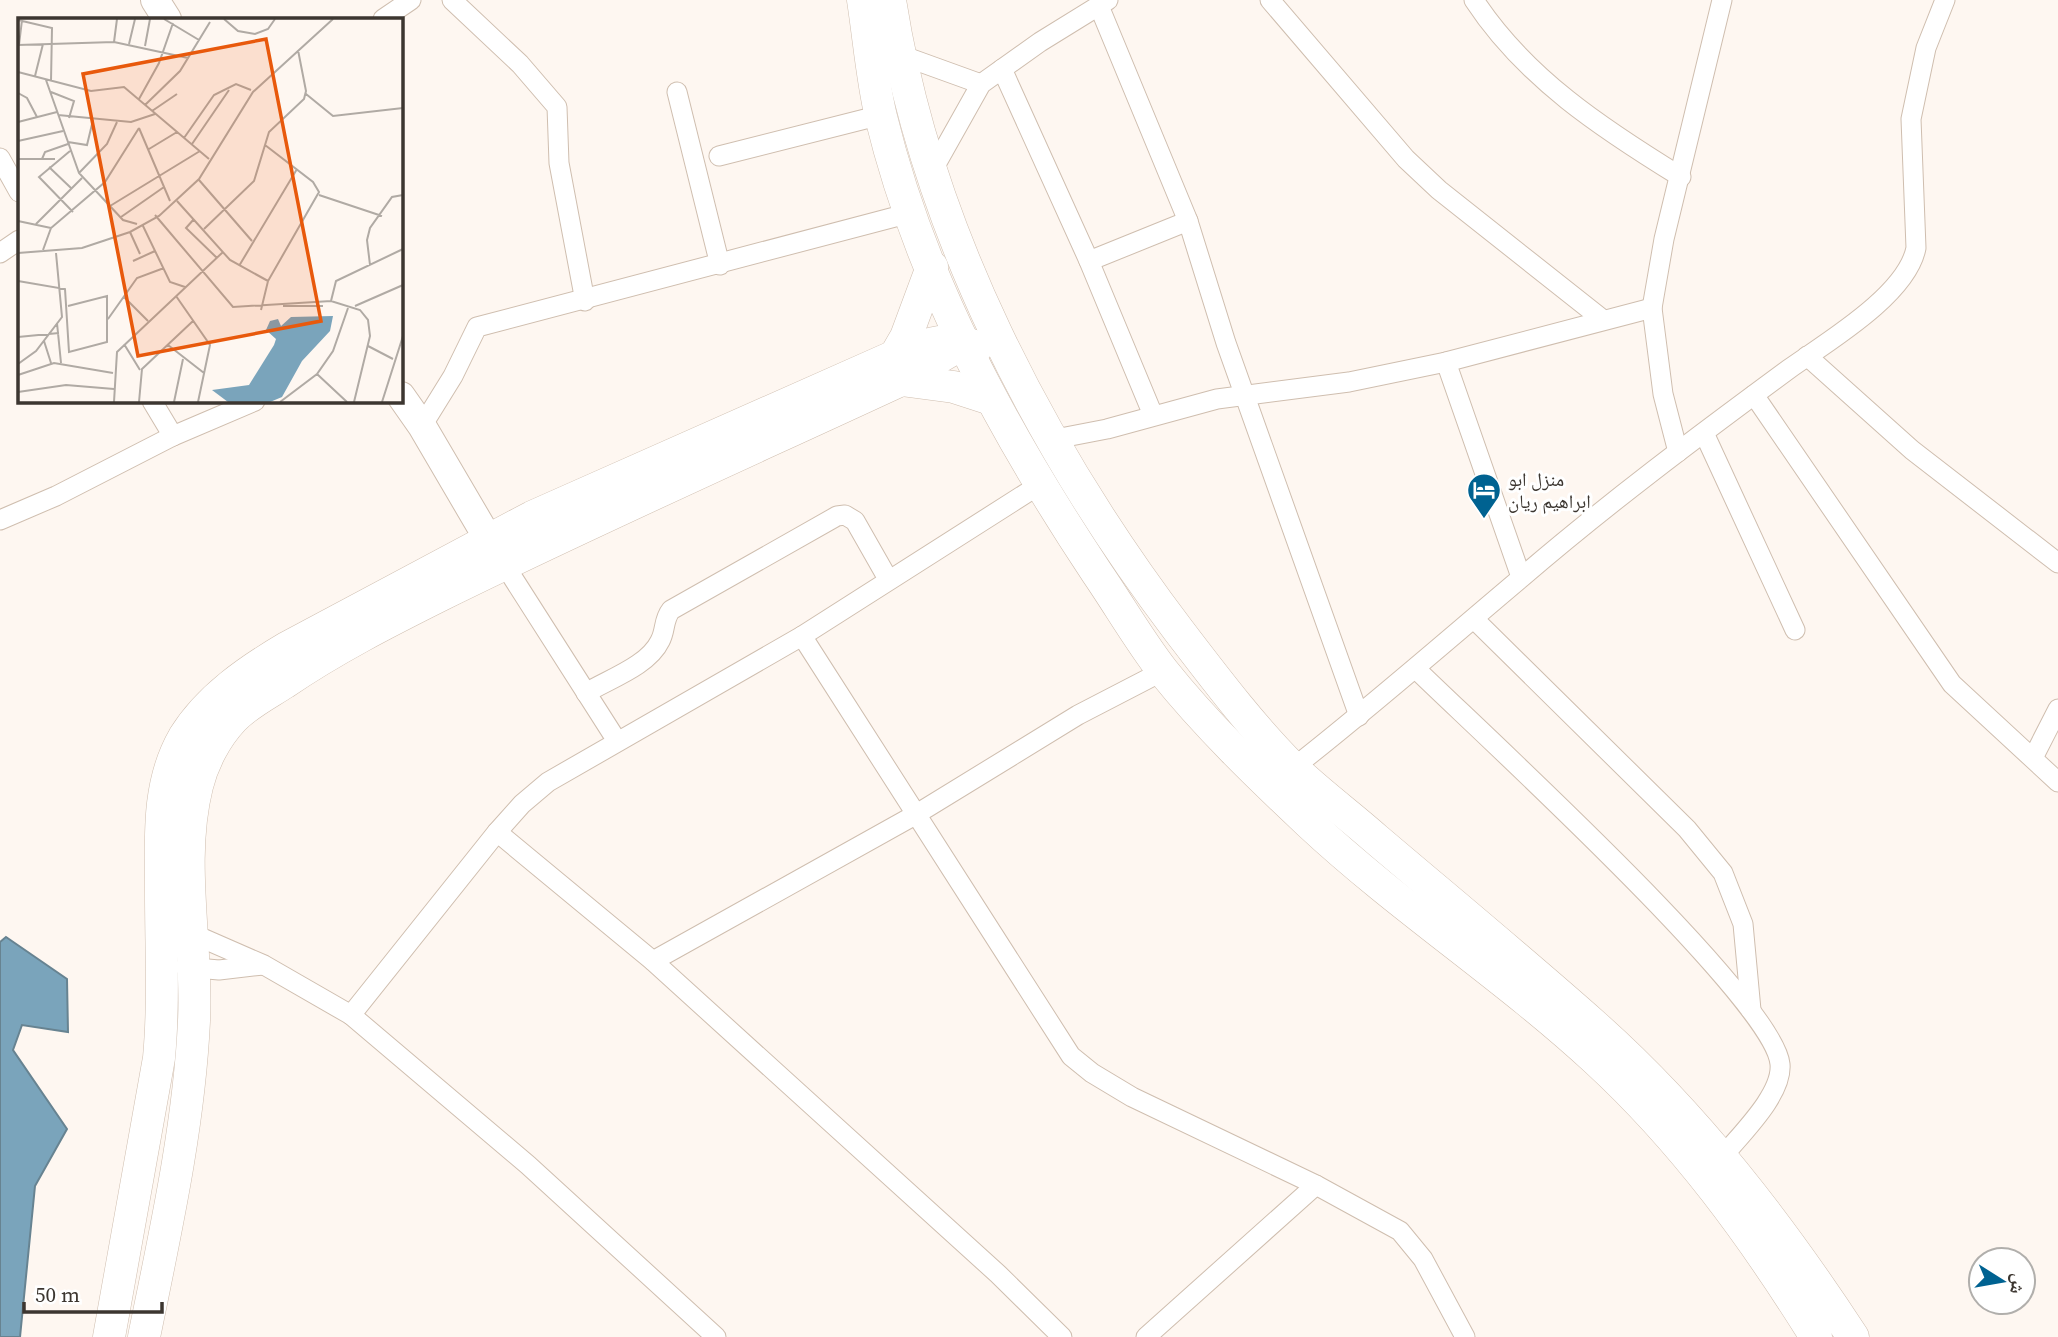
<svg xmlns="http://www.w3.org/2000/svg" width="2058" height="1337" font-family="'Source Serif 4','Noto Naskh Arabic',serif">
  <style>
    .water { fill: #7aa4bb; stroke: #678391; stroke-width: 2 }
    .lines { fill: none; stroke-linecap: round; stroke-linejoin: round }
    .street-casing { stroke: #cfbeaf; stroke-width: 21 }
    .secondary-casing { stroke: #cfbeaf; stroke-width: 30 }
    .primary-casing { stroke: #cfbeaf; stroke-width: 33 }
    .street { stroke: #fff; stroke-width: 19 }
    .secondary { stroke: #fff; stroke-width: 28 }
    .primary { stroke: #fff; stroke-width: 32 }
    .labels { text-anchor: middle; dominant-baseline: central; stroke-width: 6; stroke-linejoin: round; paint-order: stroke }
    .poi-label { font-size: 19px; fill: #3c3630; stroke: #fff; text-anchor: start }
    .inset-road { fill: none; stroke: #b0aaa4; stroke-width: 2 }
    .view { fill: #e8590c; fill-opacity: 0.15; stroke: #e8590c; stroke-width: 3.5 }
    .inset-edge { fill: none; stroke: #3c3630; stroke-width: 3.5 }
  </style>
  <rect width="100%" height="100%" fill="#fef7f1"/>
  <!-- water -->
  <polygon class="water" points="6,937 67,979 68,1032 22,1025 13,1050 67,1129 35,1186 20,1337 0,1337 0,942"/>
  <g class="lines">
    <!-- street casing -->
    <g class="street-casing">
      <g id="street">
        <polyline points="452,0 520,64 557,107 559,163 585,301"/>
        <polyline points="1270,0 1406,159 1439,190 1602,319"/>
        <path d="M1474 0C1525 78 1603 129 1681 177"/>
        <polyline points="1099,6 1188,221 1226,343 1359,716"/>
        <polyline points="383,19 411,0"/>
        <polyline points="898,54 981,84"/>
        <polyline points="1002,69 1089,261 1153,415"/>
        <polyline points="677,92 720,265"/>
        <polyline points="719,156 881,115"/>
        <polyline points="0,158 19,192"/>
        <polyline points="931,173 981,84 1040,42 1108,0"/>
        <polyline points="0,253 19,240"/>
        <polyline points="1089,261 1188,221"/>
        <polyline points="1807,356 1912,450 2058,563"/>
        <polyline points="1446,362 1521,577"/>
        <polyline points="1754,395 1952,684 2058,782"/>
        <polyline points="152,401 173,436"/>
        <polyline points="422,426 453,376 477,327 910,213"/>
        <polyline points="1704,433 1795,630"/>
        <polyline points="1050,440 1107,429 1217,399 1349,382 1446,362 1652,308"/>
        <polyline points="1678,452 1663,394 1652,308 1664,239 1722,0"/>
        <polyline points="0,520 56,496 173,436 255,401"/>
        <polyline points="504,564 617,741"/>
        <polyline points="1474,619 1687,829 1723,873 1743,924 1751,1010"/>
        <polyline points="802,636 1071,1056 1092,1073 1132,1097 1316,1185 1400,1231 1423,1259 1465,1337"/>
        <path d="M1416 669C1477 729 1774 999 1780 1064 1783 1094 1741 1134 1723 1156"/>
        <path d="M586 693C609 679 648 666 660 641 666 630 663 620 671 610L837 516 845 515 855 521 888 579"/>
        <polyline points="2033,758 2058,709"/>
        <path d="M1293 768C1371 707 1445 642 1521 578 1607 504 1698 436 1789 369 1827 342 1907 295 1916 248L1911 119 1926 48 1945 0"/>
        <polyline points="497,832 653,961 998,1274 1062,1337"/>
        <polyline points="186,931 264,965 351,1015 528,1165 716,1337"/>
        <polyline points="653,961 915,815 1078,715 1163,671"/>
        <polyline points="185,967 219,970 263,965"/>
        <polyline points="351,1015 497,832 522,804 548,782 802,636 1039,485"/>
        <polyline points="1146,1337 1316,1185"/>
      </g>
    </g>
    <!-- secondary casing -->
    <g class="secondary-casing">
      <g id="secondary">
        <polyline points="155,0 167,19"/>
        <polyline points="401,396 422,426 500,559"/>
      </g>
    </g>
    <!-- primary casing -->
    <g class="primary-casing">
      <g id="primary">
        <path d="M863 0C869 39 872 79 881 117 921 282 1004 433 1097 573 1119 605 1139 640 1163 671 1206 725 1259 776 1309 823 1400 908 1505 976 1596 1060 1684 1141 1753 1236 1816 1337"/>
        <path d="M890 0C925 227 1041 449 1179 631 1215 678 1251 726 1293 768 1319 793 1349 815 1376 839 1449 901 1523 962 1595 1026 1696 1116 1779 1224 1853 1337"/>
        <polyline points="895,356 906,337 932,267"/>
        <polyline points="901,380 954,387 991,399"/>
        <path d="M109 1337 159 1058C164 1004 161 949 161 893 161 841 156 785 184 737 208 698 249 670 288 647L532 517 895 356C924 345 947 334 977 347"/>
        <path d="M144 1337C165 1234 189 1127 194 1021 198 944 178 862 197 786 203 762 216 737 233 719 247 704 267 694 284 683 334 649 387 622 441 595 593 520 748 451 901 380L953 349"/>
      </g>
    </g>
    <!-- street -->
    <use href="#street" class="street"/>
    <!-- secondary -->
    <use href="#secondary" class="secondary"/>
    <!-- primary -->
    <use href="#primary" class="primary"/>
  </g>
  <!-- icons -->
  <defs>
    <g id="hotel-pin" transform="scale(1.75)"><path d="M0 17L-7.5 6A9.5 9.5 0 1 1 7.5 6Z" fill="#006291" stroke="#fff"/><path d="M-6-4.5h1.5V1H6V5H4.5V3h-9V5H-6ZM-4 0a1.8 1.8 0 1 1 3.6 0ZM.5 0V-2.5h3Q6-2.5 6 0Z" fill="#fff"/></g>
  </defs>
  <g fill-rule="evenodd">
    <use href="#hotel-pin" x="1484" y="490"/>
  </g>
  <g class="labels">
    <!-- poi labels -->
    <g class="poi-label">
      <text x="1508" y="479">منزل ابو<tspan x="1508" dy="22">ابراهيم ريان</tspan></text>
    </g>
  </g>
  <!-- overview -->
  <g transform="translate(18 18)">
    <rect width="385" height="385" fill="#fef7f1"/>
    <path d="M315 298 312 313 284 343 264 379 252 384H210L194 372 231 367 256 327 258 321 248 312 252 303 260 301 263 308 273 299Z" fill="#7aa4bb"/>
    <path class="inset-road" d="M146 1 181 22M206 1 220 13 237 16 250 11 257 1M0 2 34 10 33 63M96 24 99 1M111 26 117 1M0 27 96 24 170 40M1 27 4 2M127 28 132 1M0 54 73 73 106 69 191 141M17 58 25 26M28 62 61 155 105 202 119 206M33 74 56 83 51 100M0 75 9 80 19 99M288 76 315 98 385 90M121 81 141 45 155 5M127 87 162 53 192 4M134 93 159 76M40 97 113 104 137 96M0 104 39 94M121 110 152 183M166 120 196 77 218 66 233 72M0 123 45 113M50 124 69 127 75 102M174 126 211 72M131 131 159 114M52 133 21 159 55 194M0 141H37M24 141 27 134 50 126M31 149 53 170M61 155 89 126 99 104M181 162 234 223M301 177 364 198M159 183 212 242 250 263M92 188 182 133M137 197 215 289 313 283 342 292 350 302 352 318 336 384M103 199 146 169M176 201 168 210 199 240M0 203 33 210M18 206 64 160M125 208 152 264 167 269M186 211 236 163 251 114 286 81 288 73 280 32M112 214 122 236M25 232 33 210 87 164 121 110M0 235 64 230 112 214 141 198 181 161 235 74 315 1M115 243 137 233M352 247 349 222 352 210 374 179 385 177M221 248 279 151M0 263 47 271 51 334 89 324V278L50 288M158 278 192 327 180 384M106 279 130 303M313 283 318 263 385 231M265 288H305M337 288 385 267M243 292 250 263 301 174 295 164 247 127M90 301 119 260 146 250M39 305 43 345M0 319 41 315M26 323 33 345M106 326 122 352M150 327 186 355M350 328 375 341M0 346 18 333 44 299 38 235M299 356 329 384M0 357 36 345 95 355M0 374 48 367 96 371M96 384 99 334 205 234M121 384 124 351 175 303M156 384 165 341M262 384 299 356 315 333 330 290M364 384 385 318"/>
    <path class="view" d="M248 21 303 303 120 338 65 56Z"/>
    <rect width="385" height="385" class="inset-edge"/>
  </g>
  <!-- north arrow -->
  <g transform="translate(2002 1281) rotate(101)"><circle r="33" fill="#ffffff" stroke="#b1afac" stroke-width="2"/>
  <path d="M0-5L12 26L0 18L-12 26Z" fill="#006291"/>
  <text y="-10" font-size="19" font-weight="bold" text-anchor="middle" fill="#3c3630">ش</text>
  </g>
  <!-- scale -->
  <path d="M24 1302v10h138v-10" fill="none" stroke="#3c3630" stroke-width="3.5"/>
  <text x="35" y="1302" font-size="21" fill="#3c3630" stroke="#ffffff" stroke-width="5" paint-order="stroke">50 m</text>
</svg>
